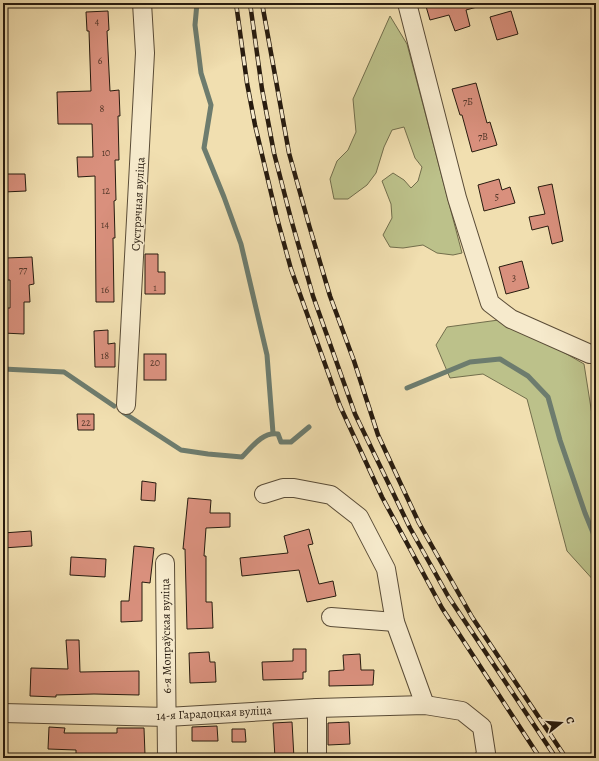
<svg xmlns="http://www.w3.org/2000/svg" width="599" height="761" font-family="Alegreya,serif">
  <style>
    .green { fill: #bcc18a; stroke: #726e4c }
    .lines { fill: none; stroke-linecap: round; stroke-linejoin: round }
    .stream { stroke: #6d7c6e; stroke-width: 5 }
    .building { fill: #d9907d; stroke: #271b0f }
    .minor-casing { stroke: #5a4c37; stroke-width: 20 }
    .minor { stroke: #f6eacc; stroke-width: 18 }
    .rail-casing { stroke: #271b0f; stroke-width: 4.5 }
    .rail { stroke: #f6eacc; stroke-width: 3; stroke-dasharray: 9; stroke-linecap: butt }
    .labels { text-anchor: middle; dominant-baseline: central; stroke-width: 3.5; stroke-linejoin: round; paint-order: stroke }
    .number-label { font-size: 10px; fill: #54382a }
    .street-label { font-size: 12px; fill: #271b0f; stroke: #f6eacc }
  </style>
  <rect width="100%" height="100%" fill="#f1dfb0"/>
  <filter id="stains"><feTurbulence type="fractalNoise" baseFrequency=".005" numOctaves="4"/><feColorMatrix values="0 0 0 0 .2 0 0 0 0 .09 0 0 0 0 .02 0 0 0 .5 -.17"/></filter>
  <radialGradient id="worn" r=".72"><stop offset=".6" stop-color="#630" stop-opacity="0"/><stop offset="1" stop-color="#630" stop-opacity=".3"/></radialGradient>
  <!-- green -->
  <g class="green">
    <polygon points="390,16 407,44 462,253 453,255 437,253 423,245 403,248 390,247 383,235 392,218 391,204 382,181 393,173 404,180 411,188 418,181 422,167 415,158 404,127 392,130 384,147 376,173 367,185 348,199 334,199 330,179 337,161 348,150 356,132 353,99"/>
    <polygon points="506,319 584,364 596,440 596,583 567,551 527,399 483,374 450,378 436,345 447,327"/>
  </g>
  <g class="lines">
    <!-- stream -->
    <g class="stream">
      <polyline points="197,3 195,25 201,73 211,105 204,148 224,197 241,244 267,355 273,433"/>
      <polyline points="3,369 64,372 114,406"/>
      <polyline points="407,388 470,362 500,359 528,376 548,397 560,440 585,513 596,540"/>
      <path d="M124 413 181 450 208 454 242 457C251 448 263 431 278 434L281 442H291L309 427"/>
    </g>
  </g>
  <!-- building -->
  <g class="building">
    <polygon points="425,3 477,3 477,7 466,10 470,26 455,31 449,15 430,20"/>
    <polygon points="108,11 109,30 107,31 110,91 119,90 120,116 118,116 119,160 115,160 116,200 114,201 115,238 113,238 114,302 96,302 95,176 78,177 77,157 93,157 92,124 58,124 57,92 91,91 89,31 87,31 86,12"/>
    <polygon points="511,11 518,34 497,40 490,17"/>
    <polygon points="476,83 487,123 490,122 497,145 472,152 462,115 460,115 452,89"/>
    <polygon points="3,174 25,174 26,191 4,192"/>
    <polygon points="499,179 502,190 510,187 515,203 484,211 478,185"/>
    <polygon points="552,184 563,241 552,244 548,226 532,230 529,217 545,214 538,187"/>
    <polygon points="145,254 158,254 158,272 165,272 165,294 145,294"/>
    <polygon points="32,257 34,284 29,285 30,302 24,302 24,334 3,333 3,308 10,308 10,280 7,280 6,258"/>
    <polygon points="522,261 529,288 506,294 499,267"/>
    <polygon points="108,330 108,344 115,343 115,367 95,367 94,331"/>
    <rect x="144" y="354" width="22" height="26"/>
    <polygon points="77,414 94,414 94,430 78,430"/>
    <polygon points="142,481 156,483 155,501 141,500"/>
    <polygon points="188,498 211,500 210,513 230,513 230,527 206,528 204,556 206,556 206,602 212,602 213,628 187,629 185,549 183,549"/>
    <polygon points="309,529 313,544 308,545 319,584 333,581 336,596 307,602 299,570 242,576 240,558 288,553 284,536"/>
    <polygon points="31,531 32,546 3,548 3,533"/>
    <polygon points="134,546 154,548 150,583 142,582 142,621 121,622 121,601 129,601"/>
    <polygon points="71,557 106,559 105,577 70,575"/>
    <polygon points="66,640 79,640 80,672 139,671 139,695 94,694 56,695 56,697 30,696 31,668 68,669"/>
    <polygon points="293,649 306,649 306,672 303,672 303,679 263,680 262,662 293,661"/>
    <polygon points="209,652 210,662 215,662 216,682 190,683 189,653"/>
    <polygon points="360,654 361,670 374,670 373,685 329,686 329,671 344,670 343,655"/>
    <polygon points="292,722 294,758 275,758 273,723"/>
    <polygon points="349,722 350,744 328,745 328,723"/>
    <polygon points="217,726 218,741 192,741 192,727"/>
    <polygon points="49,727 65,728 64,733 117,733 117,728 144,728 145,755 96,756 96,758 76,758 76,750 48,749"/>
    <polygon points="232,729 245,729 246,742 232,742"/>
  </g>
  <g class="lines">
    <!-- minor casing -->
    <g class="minor-casing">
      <g id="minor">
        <polyline points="407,3 457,198 490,303 511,319 590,354"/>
        <polyline points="126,405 145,53 142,3"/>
        <polyline points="264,494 283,488 294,488 331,495 359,517 386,569 395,622 425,705"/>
        <polyline points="165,563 167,758"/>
        <polyline points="331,617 395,622"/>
        <polyline points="3,713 167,717 317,708 425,705 462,711 482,727 486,753 484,758"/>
        <polyline points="317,758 317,708"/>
      </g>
    </g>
    <!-- minor -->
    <use href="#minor" class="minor"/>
    <!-- rail casing -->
    <g class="rail-casing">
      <g id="rail">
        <polyline points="236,3 247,83 255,125 277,218 291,269 340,406 382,497 442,608 540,758"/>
        <polyline points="250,3 262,89 274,153 291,219 313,296 355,414 410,528 448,596 556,758"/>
        <polyline points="262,3 289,153 309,225 330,296 354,361 378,435 419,523 472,617 566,758"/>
      </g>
    </g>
    <!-- rail -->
    <use href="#rail" class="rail"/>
  </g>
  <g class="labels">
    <!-- number labels -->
    <g class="number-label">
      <text x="97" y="21">4</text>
      <text x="100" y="60">6</text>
      <text x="468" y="101">7Б</text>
      <text x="102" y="108">8</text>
      <text x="483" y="136">7В</text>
      <text x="106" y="152">10</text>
      <text x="106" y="190">12</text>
      <text x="497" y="196">5</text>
      <text x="105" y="224">14</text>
      <text x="23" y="269">77</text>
      <text x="514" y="277">3</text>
      <text x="155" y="287">1</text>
      <text x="105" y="289">16</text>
      <text x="105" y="355">18</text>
      <text x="155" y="362">20</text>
      <text x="86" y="422">22</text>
    </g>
    <!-- street labels -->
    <g class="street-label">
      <text transform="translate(138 204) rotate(-87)">Сустрэчная вуліца</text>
      <text transform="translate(166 636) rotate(-91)">6-я Мопраўская вуліца</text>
      <text transform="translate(214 713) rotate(-3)">14-я Гарадоцкая вуліца</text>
    </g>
  </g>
  <!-- margin -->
  <rect width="599" height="761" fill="none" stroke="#f1dfb0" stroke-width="16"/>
  <rect x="4" y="4" width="591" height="753" fill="none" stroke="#271b0f" stroke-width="2"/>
  <rect x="8" y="8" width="583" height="745" fill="none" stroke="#271b0f"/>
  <!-- north arrow -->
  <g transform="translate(561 723) rotate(73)" stroke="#f6eacc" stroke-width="3" paint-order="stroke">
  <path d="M0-3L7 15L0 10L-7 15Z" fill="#271b0f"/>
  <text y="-6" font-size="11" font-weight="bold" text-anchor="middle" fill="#271b0f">С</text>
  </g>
  <rect width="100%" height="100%" filter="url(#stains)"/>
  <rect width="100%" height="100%" fill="url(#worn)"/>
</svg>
